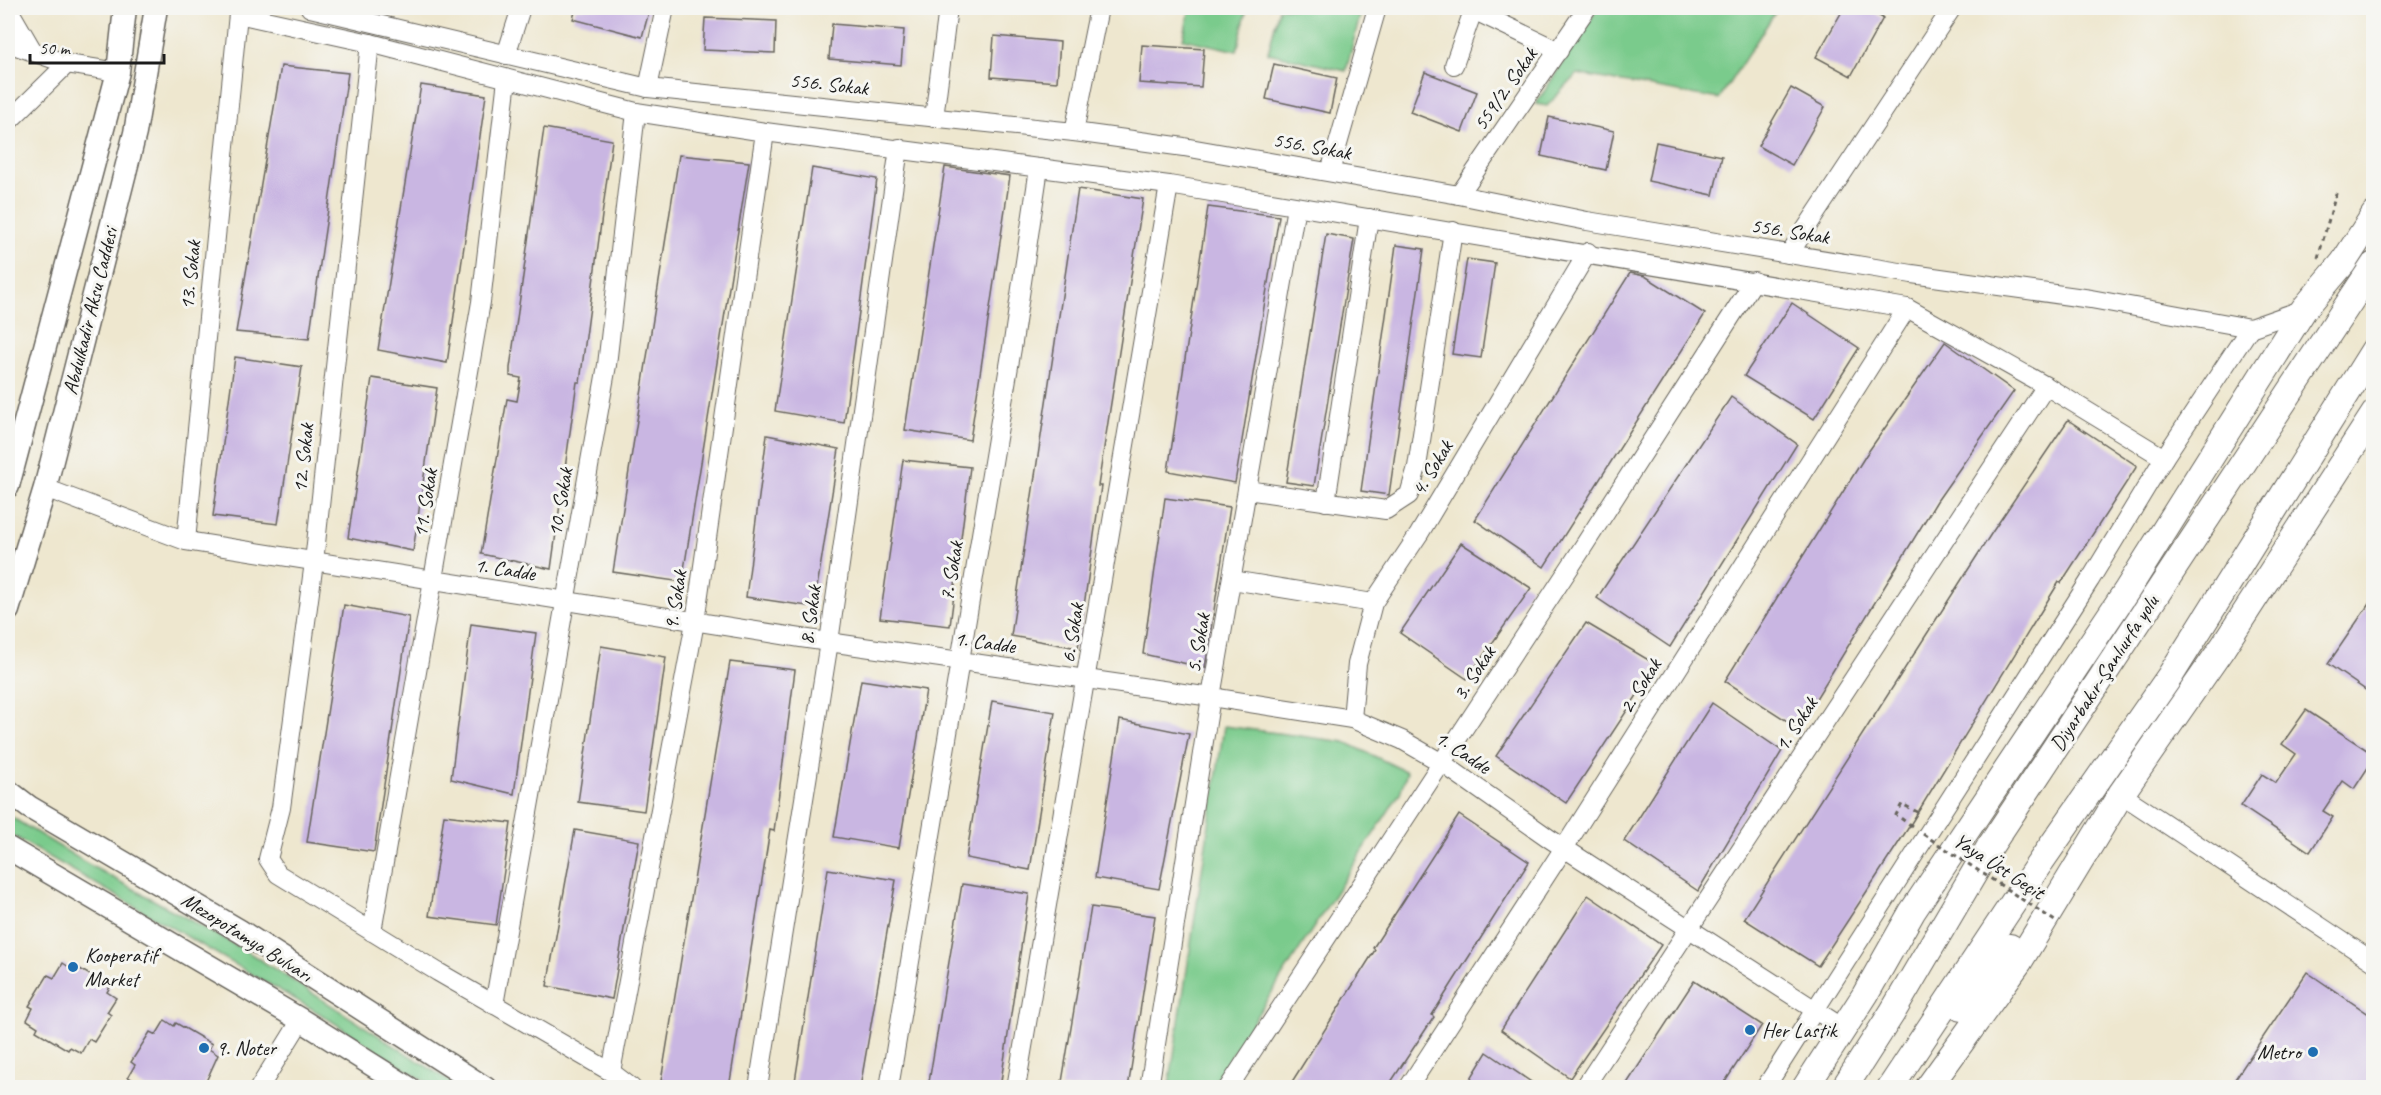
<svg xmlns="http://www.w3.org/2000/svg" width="2381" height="1095" font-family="Caveat,sans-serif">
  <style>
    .green { fill: #7acb8c; stroke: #4b7454; stroke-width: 1.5 }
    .building { fill: #c9b6e2 }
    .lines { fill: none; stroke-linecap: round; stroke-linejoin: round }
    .minor-casing { stroke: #66635b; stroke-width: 20 }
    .major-casing { stroke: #66635b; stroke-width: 25 }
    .highway-casing { stroke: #66635b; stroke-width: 28 }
    .path { stroke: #66635b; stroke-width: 3; stroke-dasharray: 4.5 4.5; stroke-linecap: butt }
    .minor { stroke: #fff; stroke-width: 18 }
    .major { stroke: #fff; stroke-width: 22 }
    .highway { stroke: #fff; stroke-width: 26 }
    .path-bridge { stroke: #66635b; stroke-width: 3; stroke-dasharray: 4.5 4.5; stroke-linecap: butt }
    .poi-dot { fill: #1f6fb2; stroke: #f6f6f2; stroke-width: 2 }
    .labels { text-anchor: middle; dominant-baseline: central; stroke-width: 6; stroke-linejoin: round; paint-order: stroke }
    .street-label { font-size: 21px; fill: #1c1c1c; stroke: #f6f6f2 }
    .poi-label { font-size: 21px; fill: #1c1c1c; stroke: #f6f6f2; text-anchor: start }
  </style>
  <rect width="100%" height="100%" fill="#f6f6f2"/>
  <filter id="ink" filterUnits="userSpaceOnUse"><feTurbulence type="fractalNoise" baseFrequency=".0167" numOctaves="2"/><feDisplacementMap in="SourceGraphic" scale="12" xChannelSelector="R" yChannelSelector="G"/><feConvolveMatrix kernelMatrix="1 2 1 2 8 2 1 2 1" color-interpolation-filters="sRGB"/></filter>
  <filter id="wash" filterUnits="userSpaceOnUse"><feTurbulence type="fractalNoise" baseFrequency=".008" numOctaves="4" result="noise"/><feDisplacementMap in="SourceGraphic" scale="24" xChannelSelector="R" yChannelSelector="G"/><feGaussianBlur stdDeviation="1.35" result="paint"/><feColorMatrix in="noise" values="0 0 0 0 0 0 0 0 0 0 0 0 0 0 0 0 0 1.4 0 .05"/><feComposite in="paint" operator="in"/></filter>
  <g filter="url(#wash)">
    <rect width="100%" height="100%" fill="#eee7cf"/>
    <!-- green -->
    <g class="green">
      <polygon points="1190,8 1247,8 1237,51 1183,39"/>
      <polygon points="1279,8 1362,8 1346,71 1268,53"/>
      <polygon points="1598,8 1778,8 1719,99 1577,74 1547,106 1536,104"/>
      <polygon points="1224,726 1345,742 1407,772 1400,793 1211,1087 1169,1087"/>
      <polygon points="8,815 88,864 248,952 459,1087 433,1087 319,1013 8,833"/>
    </g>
    <g id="blocks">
      <!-- building -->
      <g class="building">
        <polygon points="576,8 650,8 642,37 573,19"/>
        <polygon points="1844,8 1865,8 1883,18 1851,76 1816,57"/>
        <polygon points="705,18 776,21 775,53 703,50"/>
        <polygon points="832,24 904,30 901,65 829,59"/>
        <polygon points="994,36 1060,42 1057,82 991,77"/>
        <polygon points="1142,45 1204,49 1201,87 1139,83"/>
        <polygon points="1274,64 1337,78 1330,113 1266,99"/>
        <polygon points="281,66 348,73 309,339 236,332"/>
        <polygon points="1425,72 1477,92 1462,132 1410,112"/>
        <polygon points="421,85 486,95 447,363 378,350"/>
        <polygon points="1791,88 1825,107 1792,165 1758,146"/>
        <polygon points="1549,117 1614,131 1606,170 1541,156"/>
        <polygon points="544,128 612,140 580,382 577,382 551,569 481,554 507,399 517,401 521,378 510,376 510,368"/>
        <polygon points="1656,142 1722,156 1713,195 1648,181"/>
        <polygon points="679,155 749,162 682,582 613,572"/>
        <polygon points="945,167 1010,176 970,440 905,430"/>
        <polygon points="812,168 877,179 844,423 775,411"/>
        <polygon points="1078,189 1143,199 1098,486 1101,486 1078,648 1011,636"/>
        <polygon points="1208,207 1279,216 1235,483 1168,471"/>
        <polygon points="1326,234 1354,239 1314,486 1286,482"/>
        <polygon points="1396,245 1424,249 1389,495 1361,491"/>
        <polygon points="1467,259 1495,263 1481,358 1452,354"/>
        <polygon points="1630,273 1645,276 1705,314 1544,567 1475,520"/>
        <polygon points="1792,303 1859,348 1814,419 1744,376"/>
        <polygon points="1945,342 2014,391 1937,501 1798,728 1725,681 1866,455"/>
        <polygon points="235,357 302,367 278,524 213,516"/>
        <polygon points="372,378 437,388 413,551 348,538"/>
        <polygon points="1731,397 1797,444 1670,647 1597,598"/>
        <polygon points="2068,420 2137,466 2061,583 2059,582 1907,830 1818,966 1744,919 1991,534"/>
        <polygon points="767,435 839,449 814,607 746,597"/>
        <polygon points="903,460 970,467 950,626 880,618"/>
        <polygon points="1165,498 1230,507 1205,668 1143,654"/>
        <polygon points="1461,543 1531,588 1467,679 1400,633"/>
        <polygon points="2373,598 2373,695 2328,664"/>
        <polygon points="344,605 409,617 374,852 307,842"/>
        <polygon points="1586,623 1657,665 1566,803 1496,756"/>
        <polygon points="471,624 536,633 514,794 451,779"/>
        <polygon points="601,646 666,657 644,811 578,802"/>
        <polygon points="730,662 795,670 774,831 770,830 729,1088 694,1088 661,1081"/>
        <polygon points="861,680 926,690 899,848 834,837"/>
        <polygon points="992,701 1055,712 1030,870 966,858"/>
        <polygon points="1712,703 1782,751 1698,891 1624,841"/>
        <polygon points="2306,710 2373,754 2373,760 2354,789 2343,781 2323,811 2333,817 2310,852 2241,806 2262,774 2276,783 2296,754 2282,744"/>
        <polygon points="1120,720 1189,734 1159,889 1095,878"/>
        <polygon points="444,815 511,823 496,925 429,916"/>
        <polygon points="1459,815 1529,862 1432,1015 1434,1017 1387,1088 1288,1088 1375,950 1373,948"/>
        <polygon points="575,830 639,841 612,999 547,986"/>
        <polygon points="828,869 896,880 860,1088 794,1088"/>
        <polygon points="962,884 1029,894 1000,1088 928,1088"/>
        <polygon points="1588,895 1661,945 1570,1078 1501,1030"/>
        <polygon points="1091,907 1155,916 1128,1088 1061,1088"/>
        <polygon points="63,963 72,969 75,966 110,987 107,992 116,998 107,1012 111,1015 94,1042 89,1039 81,1053 70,1047 68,1050 36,1031 38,1027 27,1020 33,1008 29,1006 48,975 54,978"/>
        <polygon points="2307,972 2373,1017 2373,1088 2229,1088"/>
        <polygon points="1694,981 1762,1025 1721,1088 1624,1088"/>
        <polygon points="165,1020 174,1026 176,1023 212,1044 209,1049 218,1055 203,1088 146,1088 128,1077 135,1065 131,1062 150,1032 156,1035"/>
        <polygon points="1487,1052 1540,1088 1465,1088"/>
      </g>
    </g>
  </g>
  <g filter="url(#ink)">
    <use href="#blocks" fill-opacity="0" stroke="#66635b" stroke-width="1.5"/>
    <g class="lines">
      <!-- minor casing -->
      <g class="minor-casing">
        <g id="minor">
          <polyline points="8,8 33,51"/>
          <polyline points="310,8 648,88 1074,132 1184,147 1459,195 1587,221 1912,274 2091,299 2250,328 2304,309"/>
          <polyline points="1473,10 1559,51"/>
          <polyline points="8,43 67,64 118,72"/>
          <polyline points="370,43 314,562 281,808 268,859 278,874 438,972 611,1072 632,1088"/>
          <polyline points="506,55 521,8"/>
          <polyline points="1454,65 1474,8"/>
          <polyline points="648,88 665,8"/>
          <polyline points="934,118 948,8"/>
          <polyline points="8,122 67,64"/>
          <polyline points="1074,132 1099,8"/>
          <polyline points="1330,172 1377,8"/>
          <polyline points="1459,195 1587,8"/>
          <polyline points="1789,254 1952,8"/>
          <polyline points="45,488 186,541 801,638 1211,697 1352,719 1402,740 1442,763 1550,839 1843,1028"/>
          <polyline points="1247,490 1386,510 1409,495 1417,467 1453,231"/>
          <polyline points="1326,502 1369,218"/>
          <polyline points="186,541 238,14 370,43 636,112 765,132 1169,185 1907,308 2046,386 2164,458"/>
          <polyline points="1232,580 1373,603"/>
          <polyline points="1352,719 1357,664 1373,603 1419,534 1588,252"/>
          <polyline points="2121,794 2374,962"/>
          <polyline points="372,932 481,302 507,79"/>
          <polyline points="494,1005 607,365 636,112"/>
          <polyline points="611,1072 695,622 765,132"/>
          <polyline points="259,1088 301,1020"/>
          <polyline points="758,1088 829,642 899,148"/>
          <polyline points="889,1088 1013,342 1039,168"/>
          <polyline points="1016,1088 1169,185"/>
          <polyline points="1149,1088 1211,697 1296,207"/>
          <polyline points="1228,1088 1576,558 1754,281"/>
          <polyline points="1408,1088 1564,848 1907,308"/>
          <polyline points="1584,1088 2046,386"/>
          <polyline points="1765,1088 2090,580 2164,458 2250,328"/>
        </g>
      </g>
      <!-- major casing -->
      <g class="major-casing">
        <g id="major">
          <polyline points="8,486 118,72 125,8"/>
          <polyline points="8,610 45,488 135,133 156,8"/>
          <polyline points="8,791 29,807 240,931 485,1088"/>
          <polyline points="8,848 301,1020 409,1088"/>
        </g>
      </g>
      <!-- highway casing -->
      <g class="highway-casing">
        <g id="highway">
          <polyline points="1961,1008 2010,947"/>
          <polyline points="1805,1088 1865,995 1912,912 2127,590 2304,309 2343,263 2374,215"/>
          <polyline points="1844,1088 1892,1013 1989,848 2374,265"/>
          <polyline points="1890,1088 2035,870 2170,676 2374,350"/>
          <polyline points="1928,1088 2019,962 2121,794 2223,647 2374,414"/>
        </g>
      </g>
      <!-- path -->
      <g class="path">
        <polyline points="2318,258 2337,190"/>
        <polyline points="1912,826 1896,815 1902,804 1921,814"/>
      </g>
      <!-- minor -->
      <use href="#minor" class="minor"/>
      <!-- major -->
      <use href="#major" class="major"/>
      <!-- highway -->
      <use href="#highway" class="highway"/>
      <!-- path-bridge -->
      <polyline class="path-bridge" points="1923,834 2058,923"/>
    </g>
  </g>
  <!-- markers -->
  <g class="poi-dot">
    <circle cx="73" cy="967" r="6"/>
    <circle cx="1750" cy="1030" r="6"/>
    <circle cx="204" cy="1048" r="6"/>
    <circle cx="2313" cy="1052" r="6"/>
  </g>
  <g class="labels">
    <!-- street labels -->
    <g class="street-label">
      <text transform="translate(829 84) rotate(6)">556. Sokak</text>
      <text transform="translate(1505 89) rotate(-55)">559/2. Sokak</text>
      <text transform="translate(1312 146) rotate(10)">556. Sokak</text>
      <text transform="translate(1790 231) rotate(9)">556. Sokak</text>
      <text transform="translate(190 275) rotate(-84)">13. Sokak</text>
      <text transform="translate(90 311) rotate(-76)">Abdulkadir Aksu Caddesi</text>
      <text transform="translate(303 458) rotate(-84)">12. Sokak</text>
      <text transform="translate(1432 468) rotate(-59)">4. Sokak</text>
      <text transform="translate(560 502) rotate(-80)">10. Sokak</text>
      <text transform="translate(425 503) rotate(-81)">11. Sokak</text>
      <text transform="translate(505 569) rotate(9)">1. Cadde</text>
      <text transform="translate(951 571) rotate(-80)">7. Sokak</text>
      <text transform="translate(675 600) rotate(-81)">9. Sokak</text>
      <text transform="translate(810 615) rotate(-82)">8. Sokak</text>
      <text transform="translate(1072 633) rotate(-81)">6. Sokak</text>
      <text transform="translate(985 642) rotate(8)">1. Cadde</text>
      <text transform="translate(1198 643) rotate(-80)">5. Sokak</text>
      <text transform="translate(1474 673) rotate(-57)">3. Sokak</text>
      <text transform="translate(2104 673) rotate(-57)">Diyarbakır-Şanlıurfa yolu</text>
      <text transform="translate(1640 686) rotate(-58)">2. Sokak</text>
      <text transform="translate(1796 724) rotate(-57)">1. Sokak</text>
      <text transform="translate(1463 752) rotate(33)">1. Cadde</text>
      <text transform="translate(1999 866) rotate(33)">Yaya Üst Geçit</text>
      <text transform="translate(247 937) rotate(32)">Mezopotamya Bulvarı</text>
    </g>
    <!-- poi labels -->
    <g class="poi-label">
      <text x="85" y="955">Kooperatif<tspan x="85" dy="24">Market</tspan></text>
      <text x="1762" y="1030">Her Lastik</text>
      <text x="216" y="1048">9. Noter</text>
      <text x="2301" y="1052" text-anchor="end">Metro</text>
    </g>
  </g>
  <!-- margin -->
  <rect width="2381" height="1095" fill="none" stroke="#f6f6f2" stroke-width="30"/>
  <!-- scale -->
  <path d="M30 54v9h134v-9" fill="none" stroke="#1c1c1c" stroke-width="3"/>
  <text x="39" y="54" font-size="18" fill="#1c1c1c" stroke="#f6f6f2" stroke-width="4.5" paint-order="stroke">50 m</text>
</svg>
